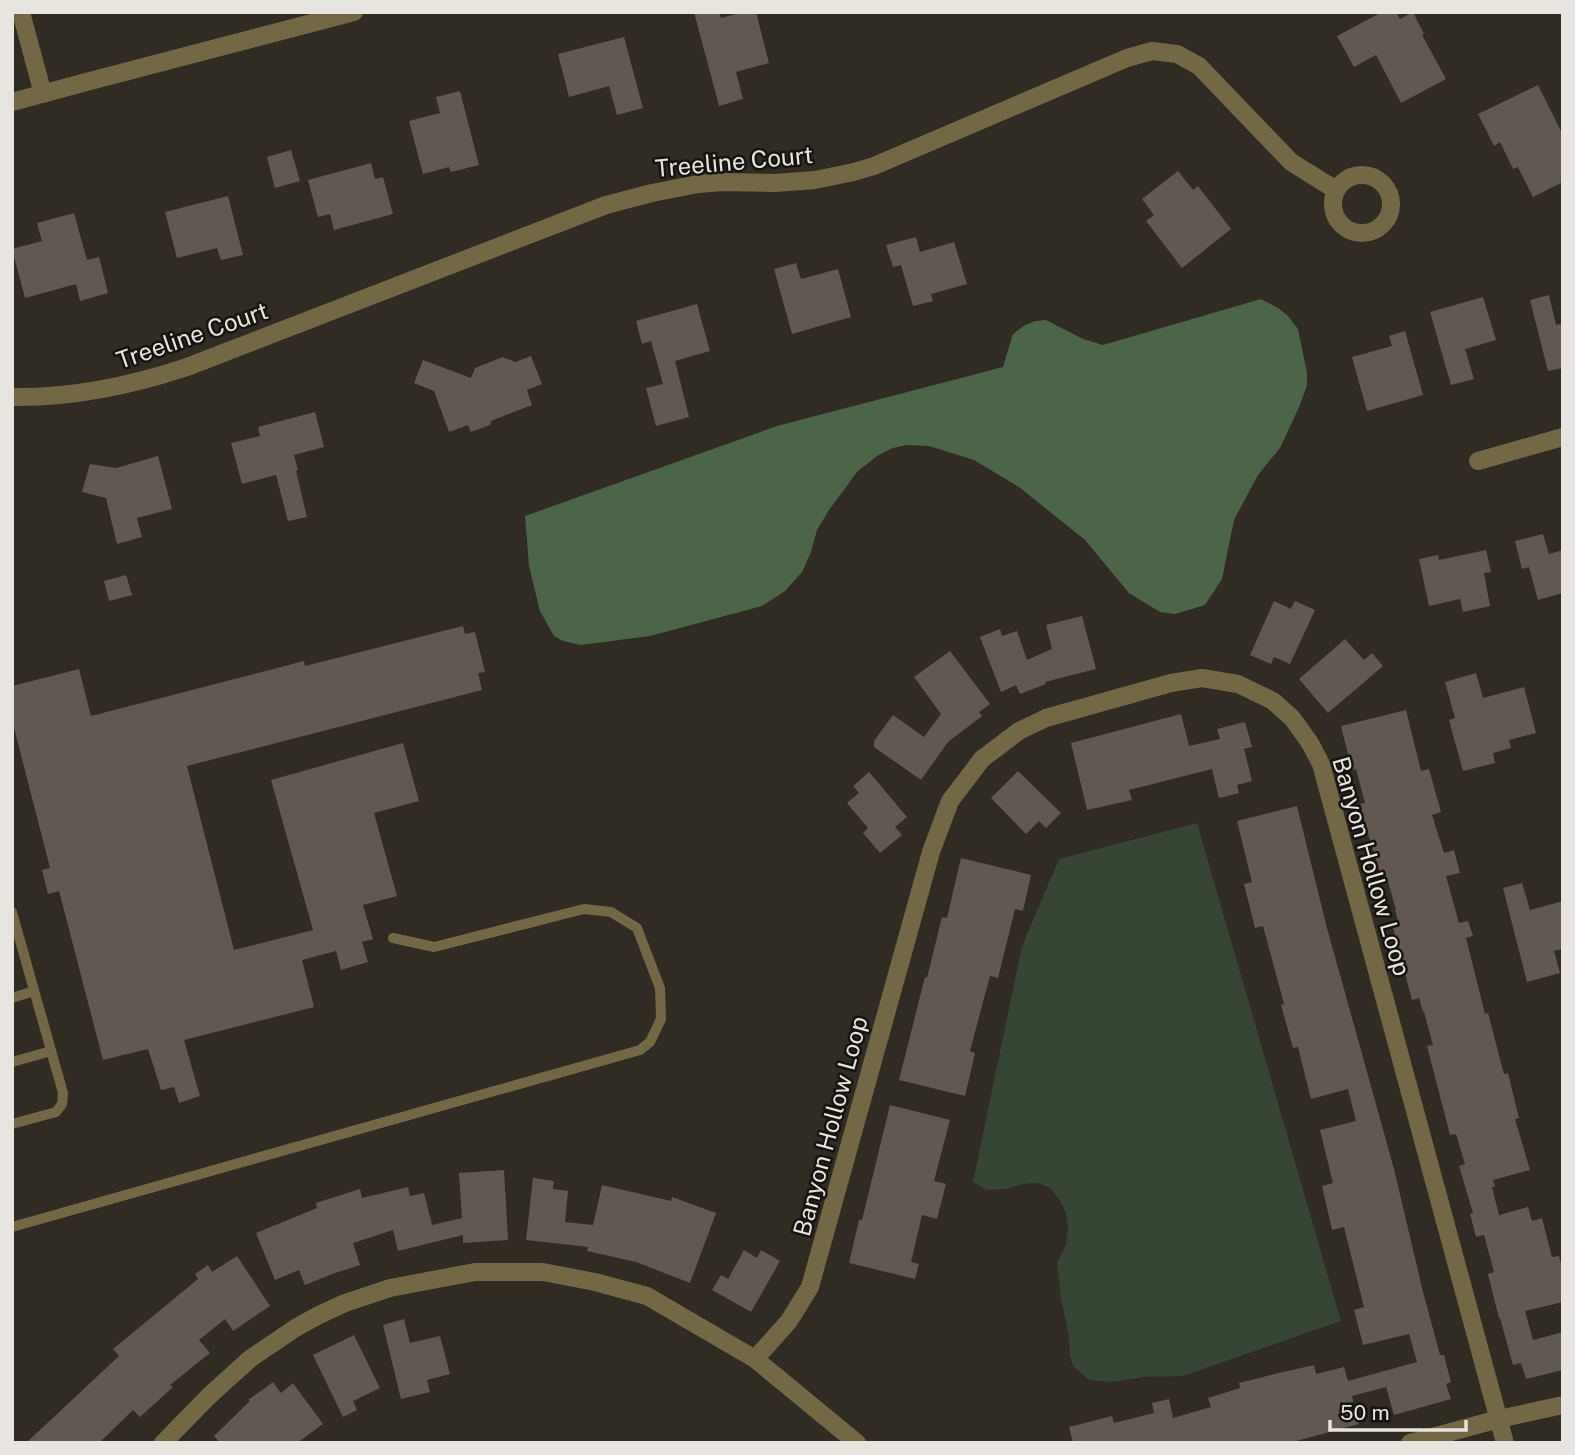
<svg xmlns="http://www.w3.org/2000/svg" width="1575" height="1455" font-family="'Public Sans',sans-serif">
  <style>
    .green { fill: #364534 }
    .forest { fill: #4c6549 }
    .building { fill: #615852 }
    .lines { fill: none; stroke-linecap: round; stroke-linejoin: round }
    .lane { stroke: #726846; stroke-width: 10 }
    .street { stroke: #726846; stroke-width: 18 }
    .labels { text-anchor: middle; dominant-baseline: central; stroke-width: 5; stroke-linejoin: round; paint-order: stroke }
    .street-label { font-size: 24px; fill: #e8e5e0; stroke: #161410 }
  </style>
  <rect width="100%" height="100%" fill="#302b23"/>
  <!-- green -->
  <polygon class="green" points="1197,823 1341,1321 1183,1376 1144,1377 1112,1382 1089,1380 1073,1366 1070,1356 1069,1337 1061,1298 1057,1263 1066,1245 1068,1227 1066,1213 1060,1200 1050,1188 1038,1183 1023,1184 1005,1189 987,1190 973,1182 1022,946 1059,859"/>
  <!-- forest -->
  <polygon class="forest" points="1261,299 1278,308 1288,316 1298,329 1307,373 1307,385 1300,405 1280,448 1258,475 1234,520 1222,579 1205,605 1175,614 1160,612 1129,593 1085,540 1019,487 974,460 929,446 907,445 893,448 877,456 857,472 829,510 817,530 811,552 802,572 785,591 762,606 650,636 581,645 563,641 554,636 540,611 529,566 525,516 777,426 1003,367 1013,334 1025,325 1035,321 1046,320 1083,339 1103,345"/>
  <!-- building -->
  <g class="building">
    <polygon points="694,12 719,12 721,18 743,12 756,12 769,63 736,72 743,99 719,106"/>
    <polygon points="1382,12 1396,12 1400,19 1413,12 1424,34 1422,35 1446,79 1401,103 1376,55 1354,67 1337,36"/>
    <polygon points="624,37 643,108 617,115 609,86 569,97 558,54"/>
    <polygon points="1538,85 1563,135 1563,182 1533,197 1518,167 1513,169 1500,142 1494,146 1478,114"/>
    <polygon points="460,91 479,165 451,172 449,167 423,174 409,121 440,113 436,97"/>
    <polygon points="291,150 300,181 275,188 267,157"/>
    <polygon points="371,163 375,179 383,177 393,214 334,230 330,214 318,217 308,180"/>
    <polygon points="1178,171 1193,190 1198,186 1231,229 1182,268 1146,221 1154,215 1142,199"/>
    <polygon points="228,196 243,255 221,260 217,248 177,258 165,212"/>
    <polygon points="74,213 87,260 99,257 108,293 80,301 76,284 25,298 12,249 42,241 37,223"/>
    <polygon points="916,237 920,252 954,242 967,284 931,294 933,301 913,306 901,265 893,267 886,245"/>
    <polygon points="796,263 801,279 838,269 851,317 792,334 774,269"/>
    <polygon points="1549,295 1556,325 1563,323 1563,368 1548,371 1530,300"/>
    <polygon points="1483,297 1496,340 1465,349 1474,379 1451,385 1430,312"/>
    <polygon points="697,304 710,351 675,361 689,417 656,426 646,388 663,384 651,341 642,344 636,321"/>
    <polygon points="1405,331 1423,395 1367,411 1352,357 1392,346 1389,336"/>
    <polygon points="531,356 542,384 527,390 532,405 491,421 490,425 471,432 468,425 449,432 434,391 414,383 423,360 471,378 475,368 503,357 515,362"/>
    <polygon points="315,412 324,447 294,455 298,470 296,471 307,517 288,521 276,475 242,484 231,443 260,436 258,427"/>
    <polygon points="158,456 172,509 137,518 142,537 117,544 106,498 82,492 90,464 116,468"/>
    <polygon points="1543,534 1549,554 1563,550 1563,593 1538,600 1529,567 1522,569 1515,541"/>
    <polygon points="1486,550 1491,572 1484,573 1490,606 1463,612 1460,599 1429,606 1419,559 1438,555 1439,560"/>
    <polygon points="126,575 132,595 109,601 104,581"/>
    <polygon points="1274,601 1291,609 1295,601 1315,610 1290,664 1274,657 1271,664 1250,655"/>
    <polygon points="1082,616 1096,669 1045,682 1046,684 1020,694 1016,685 1001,692 980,637 1000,629 1002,636 1017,631 1027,660 1052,649 1046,625"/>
    <polygon points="463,626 465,634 475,632 485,672 478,673 482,690 187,766 234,950 313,930 271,780 403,743 419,801 374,813 397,896 363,905 373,939 362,942 368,962 341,970 336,951 302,960 314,1007 184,1040 200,1096 179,1103 174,1087 161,1090 148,1049 103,1060 59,891 48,894 42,870 50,868 12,720 12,686 79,669 91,716 304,661 305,666"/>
    <polygon points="1345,639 1364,660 1372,653 1383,666 1328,713 1299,679"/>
    <polygon points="950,651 990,704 979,712 982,716 948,742 921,780 874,747 874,741 893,715 924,737 941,714 914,677"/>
    <polygon points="1476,673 1483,698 1524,687 1536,733 1509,740 1511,748 1493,753 1495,763 1463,771 1449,720 1455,718 1445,682"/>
    <polygon points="1406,710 1421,771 1429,769 1441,812 1432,815 1444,853 1454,850 1460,873 1446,876 1459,923 1468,921 1473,936 1466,938 1485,1014 1488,1013 1504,1074 1508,1073 1519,1118 1515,1119 1530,1170 1493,1180 1495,1187 1492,1187 1499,1215 1528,1207 1532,1221 1542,1218 1552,1257 1559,1256 1563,1271 1563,1302 1525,1311 1533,1340 1563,1332 1563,1370 1526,1379 1521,1363 1513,1365 1500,1318 1499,1318 1488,1274 1494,1272 1484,1235 1476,1237 1470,1214 1473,1213 1459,1166 1465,1164 1456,1134 1450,1135 1427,1046 1433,1045 1424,1012 1423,1012 1419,998 1412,1000 1393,928 1399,926 1395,910 1396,910 1387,878 1382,879 1368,833 1360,804 1365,803 1356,769 1352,770 1341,726"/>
    <polygon points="1181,714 1189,746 1220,739 1217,729 1245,722 1252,747 1244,749 1252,781 1237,785 1239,793 1219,798 1212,769 1129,790 1132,800 1087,810 1071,743"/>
    <polygon points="1018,771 1061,813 1046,828 1039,821 1026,834 991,798"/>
    <polygon points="869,772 907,817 895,827 902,835 880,853 863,833 868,828 847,803 859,793 853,786"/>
    <polygon points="1297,806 1327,928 1394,1169 1423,1292 1440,1355 1444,1355 1451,1382 1446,1384 1451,1399 1394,1415 1386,1387 1352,1396 1359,1424 1289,1443 1073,1443 1069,1427 1112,1416 1114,1423 1154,1413 1152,1403 1169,1399 1173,1418 1211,1407 1208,1398 1240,1388 1239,1383 1283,1372 1314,1365 1316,1374 1344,1367 1348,1381 1417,1362 1409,1334 1363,1345 1354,1310 1364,1307 1344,1227 1332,1230 1322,1186 1333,1183 1320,1130 1356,1121 1348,1089 1311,1099 1298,1047 1293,1048 1281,1005 1284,1004 1263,926 1255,928 1244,884 1252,882 1237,821"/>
    <polygon points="961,858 1031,875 1023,911 1015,909 998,978 990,976 970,1051 975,1053 965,1096 899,1080 925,977 927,978 942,917 947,918"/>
    <polygon points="1522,883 1530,910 1563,901 1563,949 1554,951 1560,973 1527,982 1503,888"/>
    <polygon points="890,1105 950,1120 934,1181 946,1184 937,1219 922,1215 911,1262 919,1264 915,1279 849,1263 859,1220 862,1220"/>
    <polygon points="504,1170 508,1240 463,1243 463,1235 398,1251 393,1230 353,1243 360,1265 335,1273 305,1285 299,1270 275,1280 256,1233 317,1208 316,1203 360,1189 362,1198 408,1187 410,1196 424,1193 432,1225 462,1218 459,1173"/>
    <polygon points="533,1178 554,1181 553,1189 568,1191 565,1222 593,1225 602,1185 671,1201 672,1197 716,1213 690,1283 636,1262 587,1251 588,1247 526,1240"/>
    <polygon points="744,1250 757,1258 761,1250 780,1261 751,1312 712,1290 721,1275 728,1279"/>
    <polygon points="237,1256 270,1306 233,1331 225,1319 199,1340 210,1353 170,1385 173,1387 140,1417 133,1410 99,1443 26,1443 119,1356 113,1349 198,1279 195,1274 208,1265 212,1272"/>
    <polygon points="404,1319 410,1343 440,1336 450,1374 427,1380 430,1392 401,1399 383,1325"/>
    <polygon points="354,1335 380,1388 353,1401 357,1410 343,1417 313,1355"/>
    <polygon points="273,1382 281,1393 293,1383 323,1424 297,1443 220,1443 214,1436 250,1401 248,1400"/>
  </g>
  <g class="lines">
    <!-- lane -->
    <g class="lane">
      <polyline points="12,912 63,1093 62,1104 56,1112 12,1124"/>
      <polyline points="12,998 34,991"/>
      <polyline points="12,1062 51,1051"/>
      <polyline points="12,1227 640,1050 650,1042 661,1019 660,988 637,928 611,912 584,909 434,947 393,938"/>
    </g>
    <!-- street -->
    <g class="street">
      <polyline points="21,12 43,94"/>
      <polyline points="12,102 90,81 354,12"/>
      <circle cx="1362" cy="204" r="29"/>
      <path d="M12 397C73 398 130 386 187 367L606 205 652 193 698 184 722 182 775 183 815 180 854 172 874 166 1127 58 1152 51 1177 54 1199 66 1291 162 1336 190"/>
      <polyline points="1478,461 1563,437"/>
      <polyline points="755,1359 789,1321 810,1287 931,852 950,801 982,759 1019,731 1046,718 1171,683 1202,678 1238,684 1273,701 1292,718 1310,743 1321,764 1505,1443"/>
      <polyline points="163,1443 209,1396 251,1358 297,1327 319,1315 345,1303 390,1288 475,1272 543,1272 595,1282 647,1296 755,1359 857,1443"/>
      <polyline points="1410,1443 1499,1419 1563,1405"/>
    </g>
  </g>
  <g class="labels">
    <!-- street labels -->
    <g class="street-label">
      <text transform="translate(734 161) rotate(-5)">Treeline Court</text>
      <text transform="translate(192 335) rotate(-19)">Treeline Court</text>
      <text transform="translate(1372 866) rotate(74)">Banyon Hollow Loop</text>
      <text transform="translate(830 1126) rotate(-75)">Banyon Hollow Loop</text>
    </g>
  </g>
  <!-- border -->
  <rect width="1575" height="1455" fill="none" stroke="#e8e5e0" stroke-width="28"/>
  <!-- scale -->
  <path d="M1330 1420v10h136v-10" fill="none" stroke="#e8e5e0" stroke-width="3.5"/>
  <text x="1340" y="1420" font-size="21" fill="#e8e5e0" stroke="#161410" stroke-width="5" paint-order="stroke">50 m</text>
</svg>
